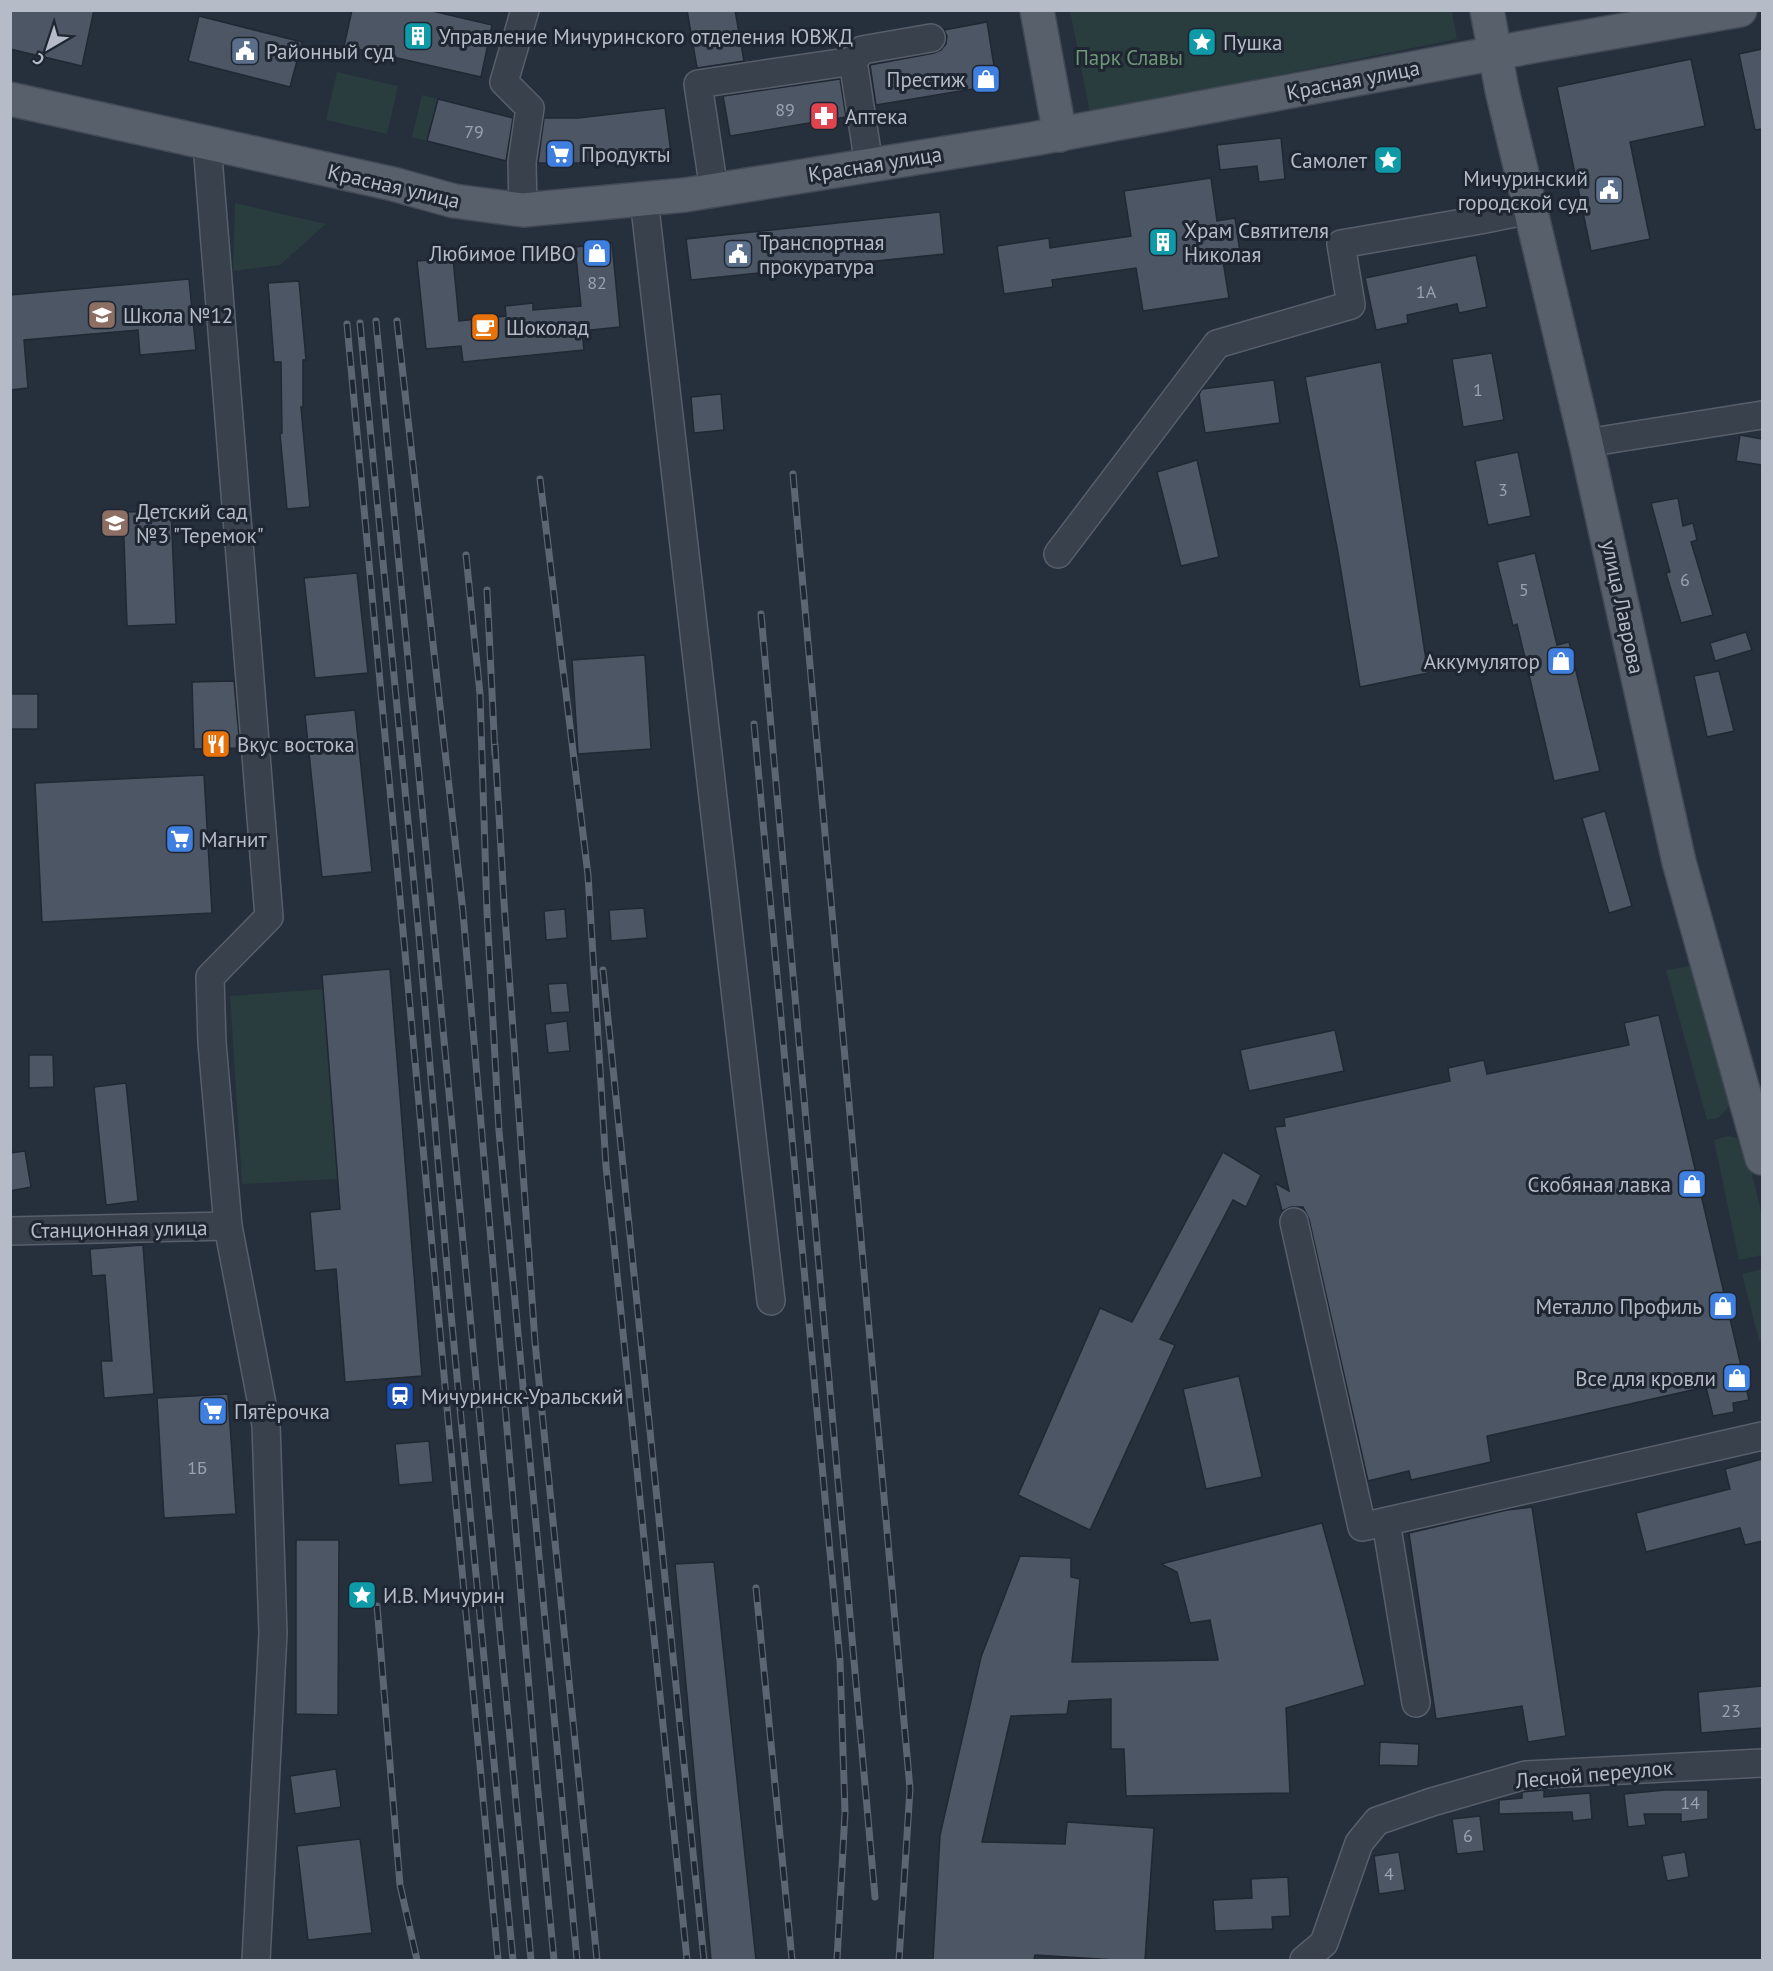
<svg xmlns="http://www.w3.org/2000/svg" width="1773" height="1971" font-family="'PT Sans',sans-serif">
  <style>
    .green { fill: #293c3e }
    .building { fill: #4c5665; stroke: #202833; stroke-width: 1.5 }
    .lines { fill: none; stroke-linecap: round; stroke-linejoin: round }
    .minor-casing { stroke: #575f6a; stroke-width: 30 }
    .major-casing { stroke: #424a55; stroke-width: 36 }
    .minor { stroke: #39414c; stroke-width: 27 }
    .major { stroke: #58606c; stroke-width: 33 }
    .rail-casing { stroke: #5c6573; stroke-width: 7 }
    .rail { stroke: #1e2631; stroke-width: 4.5; stroke-dasharray: 14; stroke-linecap: butt }
    .labels { text-anchor: middle; dominant-baseline: central; stroke-width: 6; stroke-linejoin: round; paint-order: stroke }
    .number-label { font-size: 18px; fill: #9ba2af }
    .poi-label { font-size: 21px; fill: #b5bcc8; stroke: #1e2631; text-anchor: start }
    .park-label { font-size: 21px; fill: #6e9778; stroke: #1e2631 }
    .street-label { font-size: 21px; fill: #b5bcc8; stroke: #1e2631 }
  </style>
  <rect width="100%" height="100%" fill="#262f3c"/>
  <!-- green -->
  <g class="green">
    <polygon points="1070,11 1452,11 1457,39 1090,113"/>
    <polygon points="337,72 398,86 387,134 326,120"/>
    <polygon points="422,95 438,99 427,141 412,137"/>
    <polygon points="235,203 326,224 280,265 233,271"/>
    <polygon points="1691,966 1732,1103 1718,1118 1707,1120 1666,970"/>
    <polygon points="323,989 338,1179 242,1184 230,996"/>
    <polygon points="1728,1136 1744,1140 1762,1216 1762,1255 1739,1260 1714,1140"/>
    <polygon points="1762,1269 1762,1339 1759,1340 1742,1274"/>
  </g>
  <!-- building -->
  <g class="building">
    <polygon points="10,10 94,10 82,66 10,49"/>
    <polygon points="352,10 428,10 492,25 481,77 344,46"/>
    <polygon points="687,10 735,10 744,61 697,68"/>
    <polygon points="199,16 302,42 290,87 188,61"/>
    <polygon points="987,22 997,85 876,105 870,65 934,53 941,50 946,44 947,36 944,30"/>
    <polygon points="1762,49 1762,129 1755,130 1739,54"/>
    <polygon points="1691,59 1705,126 1630,142 1650,239 1591,251 1557,87"/>
    <polygon points="840,79 846,117 730,136 723,96"/>
    <polygon points="438,99 513,118 506,161 427,141"/>
    <polygon points="665,108 671,153 583,163 538,163 544,118 578,118"/>
    <polygon points="1281,138 1285,179 1259,182 1257,166 1220,170 1217,145"/>
    <polygon points="1211,178 1217,221 1235,218 1240,252 1222,255 1229,298 1143,311 1136,268 1052,280 1053,287 1004,294 997,246 1049,238 1050,248 1131,236 1124,191"/>
    <polygon points="940,212 944,254 691,280 686,239"/>
    <polygon points="612,243 620,327 582,331 584,350 463,362 461,346 426,349 417,261 453,258 459,321 506,316 505,306 533,303 533,310 581,306 575,247"/>
    <polygon points="1476,255 1487,307 1459,313 1457,304 1407,315 1408,323 1376,330 1365,278"/>
    <polygon points="189,279 196,350 140,355 138,330 24,340 28,388 10,390 10,295"/>
    <polygon points="299,281 306,360 303,360 303,407 301,407 310,507 287,509 280,434 282,433 281,362 274,362 268,283"/>
    <polygon points="1492,353 1504,420 1463,427 1452,359"/>
    <polygon points="1381,362 1428,673 1360,687 1338,553 1305,377"/>
    <polygon points="1274,380 1280,423 1205,433 1199,394 1202,389"/>
    <polygon points="721,394 724,430 694,433 691,397"/>
    <polygon points="1740,435 1762,439 1762,465 1736,461"/>
    <polygon points="1518,452 1531,516 1488,525 1475,461"/>
    <polygon points="1197,460 1219,557 1181,566 1157,472"/>
    <polygon points="1678,498 1683,526 1693,523 1697,540 1691,542 1713,615 1681,623 1666,573 1670,572 1651,503"/>
    <polygon points="171,511 176,624 127,626 123,512"/>
    <polygon points="1535,553 1557,645 1569,642 1600,771 1554,781 1517,624 1513,626 1497,562"/>
    <polygon points="357,573 368,673 315,678 304,578"/>
    <polygon points="1746,632 1752,650 1715,661 1710,643"/>
    <polygon points="645,655 651,749 578,754 572,660"/>
    <polygon points="1719,671 1734,731 1707,737 1694,676"/>
    <polygon points="234,681 240,748 194,749 192,682"/>
    <rect x="10" y="694" width="28" height="35"/>
    <polygon points="355,710 372,872 322,877 305,715"/>
    <polygon points="204,775 212,913 42,922 35,783"/>
    <polygon points="1605,811 1632,906 1609,913 1582,818"/>
    <polygon points="644,908 647,938 611,941 609,910"/>
    <polygon points="565,909 567,938 546,940 544,911"/>
    <polygon points="390,969 422,1376 345,1382 336,1269 315,1271 310,1212 340,1209 322,975"/>
    <polygon points="567,983 570,1012 551,1013 548,984"/>
    <polygon points="1659,1015 1749,1400 1733,1403 1734,1412 1713,1416 1706,1387 1487,1436 1491,1462 1411,1480 1409,1471 1368,1481 1309,1219 1303,1207 1291,1207 1282,1211 1275,1183 1289,1191 1275,1127 1285,1126 1284,1118 1450,1081 1448,1068 1484,1060 1487,1074 1629,1045 1624,1023"/>
    <polygon points="567,1021 570,1051 548,1053 545,1024"/>
    <polygon points="1335,1030 1344,1071 1249,1091 1240,1050"/>
    <polygon points="29,1055 53,1055 54,1087 29,1088"/>
    <polygon points="126,1083 138,1201 106,1205 94,1087"/>
    <polygon points="25,1151 31,1187 10,1191 10,1153"/>
    <polygon points="1223,1152 1261,1175 1246,1207 1233,1200 1160,1339 1175,1345 1090,1530 1018,1495 1100,1308 1132,1322"/>
    <polygon points="143,1245 154,1394 104,1398 101,1361 112,1361 105,1275 92,1276 90,1249"/>
    <polygon points="1239,1376 1262,1477 1206,1489 1183,1389"/>
    <polygon points="228,1394 236,1514 164,1518 157,1398"/>
    <polygon points="429,1441 433,1482 399,1485 395,1444"/>
    <polygon points="1762,1459 1762,1541 1745,1545 1740,1528 1646,1552 1636,1513 1730,1489 1725,1469"/>
    <polygon points="1532,1507 1566,1736 1528,1742 1522,1706 1436,1719 1409,1533 1507,1510"/>
    <polygon points="1322,1523 1345,1606 1365,1685 1286,1708 1290,1793 1126,1796 1124,1749 1111,1749 1111,1699 1069,1701 1067,1714 1011,1716 982,1842 1065,1844 1067,1822 1154,1828 1145,1960 1116,1960 1035,1955 1034,1960 933,1960 940,1835 981,1657 1020,1556 1071,1558 1071,1577 1080,1579 1072,1662 1218,1660 1210,1620 1190,1623 1177,1572 1161,1564"/>
    <polygon points="296,1540 339,1540 338,1715 296,1714"/>
    <polygon points="714,1562 756,1960 711,1960 675,1564"/>
    <polygon points="1762,1686 1762,1728 1701,1733 1698,1692"/>
    <polygon points="1380,1742 1419,1744 1418,1766 1379,1765"/>
    <polygon points="336,1769 341,1807 295,1814 290,1776"/>
    <polygon points="1544,1790 1544,1797 1590,1793 1592,1819 1573,1821 1572,1812 1499,1814 1499,1800 1522,1798 1522,1792"/>
    <polygon points="1665,1790 1708,1790 1708,1819 1681,1822 1681,1814 1644,1814 1646,1825 1628,1827 1624,1794"/>
    <polygon points="1480,1816 1484,1851 1457,1854 1452,1819"/>
    <polygon points="360,1839 372,1933 308,1940 297,1846"/>
    <polygon points="1399,1852 1405,1890 1379,1894 1374,1856"/>
    <polygon points="1685,1852 1689,1877 1667,1881 1662,1856"/>
    <polygon points="1288,1877 1290,1916 1272,1917 1273,1929 1215,1931 1213,1900 1252,1898 1251,1879"/>
  </g>
  <g class="lines">
    <!-- minor casing -->
    <g class="minor-casing">
      <g id="minor">
        <polyline points="853,61 862,50 931,38"/>
        <polyline points="207,144 269,917 210,977 212,1043 228,1226 266,1425 273,1633 256,1960"/>
        <polyline points="714,190 698,84 853,61 869,165"/>
        <polyline points="644,199 771,1301"/>
        <polyline points="523,210 522,162 530,108 504,82 525,10"/>
        <polyline points="1586,443 1762,415"/>
        <polyline points="1058,554 1217,344 1351,305 1341,244 1480,220 1529,210"/>
        <polyline points="1294,1222 1362,1527 1762,1436"/>
        <polyline points="10,1231 228,1226"/>
        <polyline points="1386,1522 1416,1703"/>
        <polyline points="1304,1960 1324,1943 1359,1843 1377,1821 1432,1802 1526,1775 1762,1763"/>
      </g>
    </g>
    <!-- major casing -->
    <g class="major-casing">
      <g id="major">
        <polyline points="1037,10 1060,135"/>
        <polyline points="1487,10 1502,90 1586,443 1679,862 1762,1158"/>
        <polyline points="10,99 393,184 454,201 523,210 685,195 1033,139 1544,44 1740,10"/>
      </g>
    </g>
    <!-- minor -->
    <use href="#minor" class="minor"/>
    <!-- major -->
    <use href="#major" class="major"/>
    <!-- rail casing -->
    <g class="rail-casing">
      <g id="rail">
        <polyline points="376,321 531,1960"/>
        <polyline points="397,321 463,912 537,1781 554,1960"/>
        <polyline points="360,323 419,935 451,1314 513,1960"/>
        <polyline points="347,324 498,1960"/>
        <polyline points="793,474 910,1789 899,1960"/>
        <polyline points="540,479 588,875 606,1166 687,1960"/>
        <polyline points="466,555 480,694 487,912 499,1131 577,1960"/>
        <polyline points="487,590 495,754"/>
        <polyline points="761,614 875,1897"/>
        <polyline points="754,724 840,1661 845,1812 837,1960"/>
        <polyline points="495,745 504,902 535,1342 597,1960"/>
        <polyline points="603,970 704,1960"/>
        <polyline points="756,1588 792,1960"/>
        <polyline points="377,1606 400,1885 417,1960"/>
      </g>
    </g>
    <!-- rail -->
    <use href="#rail" class="rail"/>
  </g>
  <!-- icons -->
  <defs>
    <g id="building-square" transform="scale(1.5)"><rect x="-9" y="-9" width="18" height="18" rx="4" fill="#0f9aa8" stroke="#1e2631"/><path d="M-4-6H4V6H1V3H-1V6H-4ZM-2.5-4.3h1.7v1.8h-1.7ZM.8-4.3h1.7v1.8H.8ZM-2.5-1h1.7V.8h-1.7ZM.8-1h1.7V.8H.8Z" fill="#fff"/></g>
    <g id="sight-square" transform="scale(1.5)"><rect x="-9" y="-9" width="18" height="18" rx="4" fill="#0f9aa8" stroke="#1e2631"/><path d="M0-6L1.8-2.2L6-1.7L2.9 1.2L3.7 5.4L0 3.3L-3.7 5.4L-2.9 1.2L-6-1.7L-1.8-2.2Z" fill="#fff"/></g>
    <g id="civic-square" transform="scale(1.5)"><rect x="-9" y="-9" width="18" height="18" rx="4" fill="#5c6f8a" stroke="#1e2631"/><path d="M-.6-6.5H3V-4.5H.6V-3L4-1V1h2V6H-6V1h2V-1L-.6-3ZM-1.2 2.5V6h2.4V2.5Z" fill="#fff"/></g>
    <g id="shop-square" transform="scale(1.5)"><rect x="-9" y="-9" width="18" height="18" rx="4" fill="#3f7fe0" stroke="#1e2631"/><path d="M-5-2.5h2.3a2.7 3.5 0 0 1 5.4 0H5L5.5 6h-11ZM-1.5-2.5h3a1.5 2.3 0 0 0-3 0Z" fill="#fff"/></g>
    <g id="pharmacy-square" transform="scale(1.5)"><rect x="-9" y="-9" width="18" height="18" rx="4" fill="#e0444e" stroke="#1e2631"/><path d="M-2-6h4v4h4v4h-4v4h-4v-4h-4v-4h4Z" fill="#fff"/></g>
    <g id="supermarket-square" transform="scale(1.5)"><rect x="-9" y="-9" width="18" height="18" rx="4" fill="#3f7fe0" stroke="#1e2631"/><path d="M-6-5.5h2.5l.6 2H6L4.5 2H-2.5L-4.4-4H-6ZM-1.5 3.2a1.3 1.3 0 1 0 .1 0ZM3 3.2a1.3 1.3 0 1 0 .1 0Z" fill="#fff"/></g>
    <g id="school-square" transform="scale(1.5)"><rect x="-9" y="-9" width="18" height="18" rx="4" fill="#8d6e63" stroke="#1e2631"/><path d="M0-5L7-2L0 1L-7-2ZM-4 1L0 2.5L4 1V4Q0 6-4 4Z" fill="#fff"/></g>
    <g id="cafe-square" transform="scale(1.5)"><rect x="-9" y="-9" width="18" height="18" rx="4" fill="#e8710a" stroke="#1e2631"/><path d="M-5.5-4.5H6V0H3Q3 3.5 0 3.5H-2.5Q-5.5 3.5-5.5 0ZM3-3.2v2h1.7v-2ZM-6 4.5H4V6H-6Z" fill="#fff"/></g>
    <g id="restaurant-square" transform="scale(1.5)"><rect x="-9" y="-9" width="18" height="18" rx="4" fill="#e8710a" stroke="#1e2631"/><path d="M-5-6h1v4h1v-4h1v4h1v-4h1v5L-1.5 .5V6h-2V.5L-5-1ZM5-6V6H3V1.5H1.5Q1.5-4 5-6Z" fill="#fff"/></g>
    <g id="station-square" transform="scale(1.5)"><rect x="-9" y="-9" width="18" height="18" rx="4" fill="#1a4fb4" stroke="#1e2631"/><path d="M-3-6H3Q5-6 5-4V2Q5 4 3 4L4.5 6H3L1.5 4h-3L-3 6H-4.5L-3 4Q-5 4-5 2V-4Q-5-6-3-6ZM-3.5-4v3h7v-3ZM-3.5 1v1.5H-2V1ZM2 1v1.5H3.5V1Z" fill="#fff"/></g>
  </defs>
  <g fill-rule="evenodd">
    <use href="#building-square" x="418" y="36"/>
    <use href="#sight-square" x="1202" y="42"/>
    <use href="#civic-square" x="245" y="51"/>
    <use href="#shop-square" x="986" y="79"/>
    <use href="#pharmacy-square" x="824" y="116"/>
    <use href="#supermarket-square" x="560" y="154"/>
    <use href="#sight-square" x="1388" y="160"/>
    <use href="#civic-square" x="1609" y="190"/>
    <use href="#building-square" x="1163" y="242"/>
    <use href="#shop-square" x="597" y="253"/>
    <use href="#civic-square" x="738" y="254"/>
    <use href="#school-square" x="102" y="315"/>
    <use href="#cafe-square" x="485" y="327"/>
    <use href="#school-square" x="115" y="523"/>
    <use href="#shop-square" x="1561" y="661"/>
    <use href="#restaurant-square" x="216" y="744"/>
    <use href="#supermarket-square" x="180" y="839"/>
    <use href="#shop-square" x="1692" y="1184"/>
    <use href="#shop-square" x="1723" y="1306"/>
    <use href="#shop-square" x="1737" y="1378"/>
    <use href="#station-square" x="400" y="1396"/>
    <use href="#supermarket-square" x="213" y="1411"/>
    <use href="#sight-square" x="362" y="1595"/>
  </g>
  <g class="labels">
    <!-- number labels -->
    <g class="number-label">
      <text x="785" y="109">89</text>
      <text x="474" y="131">79</text>
      <text x="597" y="282">82</text>
      <text x="1426" y="291">1А</text>
      <text x="1478" y="389">1</text>
      <text x="1503" y="489">3</text>
      <text x="1685" y="579">6</text>
      <text x="1524" y="589">5</text>
      <text x="197" y="1467">1Б</text>
      <text x="1731" y="1710">23</text>
      <text x="1690" y="1802">14</text>
      <text x="1468" y="1835">6</text>
      <text x="1389" y="1873">4</text>
    </g>
    <!-- poi labels -->
    <g class="poi-label">
      <text x="439" y="36">Управление Мичуринского отделения ЮВЖД</text>
      <text x="1223" y="42">Пушка</text>
      <text x="266" y="51">Районный суд</text>
      <text x="965" y="79" text-anchor="end">Престиж</text>
      <text x="845" y="116">Аптека</text>
      <text x="581" y="154">Продукты</text>
      <text x="1367" y="160" text-anchor="end">Самолет</text>
      <text x="1588" y="178" text-anchor="end">Мичуринский<tspan x="1588" dy="24">городской суд</tspan></text>
      <text x="1184" y="230">Храм Святителя<tspan x="1184" dy="24">Николая</tspan></text>
      <text x="759" y="242">Транспортная<tspan x="759" dy="24">прокуратура</tspan></text>
      <text x="576" y="253" text-anchor="end">Любимое ПИВО</text>
      <text x="123" y="315">Школа №12</text>
      <text x="506" y="327">Шоколад</text>
      <text x="136" y="511">Детский сад<tspan x="136" dy="24">№3 "Теремок"</tspan></text>
      <text x="1540" y="661" text-anchor="end">Аккумулятор</text>
      <text x="237" y="744">Вкус востока</text>
      <text x="201" y="839">Магнит</text>
      <text x="1671" y="1184" text-anchor="end">Скобяная лавка</text>
      <text x="1702" y="1306" text-anchor="end">Металло Профиль</text>
      <text x="1716" y="1378" text-anchor="end">Все для кровли</text>
      <text x="421" y="1396">Мичуринск-Уральский</text>
      <text x="234" y="1411">Пятёрочка</text>
      <text x="383" y="1595">И.В. Мичурин</text>
    </g>
    <!-- park labels -->
    <g class="park-label">
      <text x="1129" y="57">Парк Славы</text>
    </g>
    <!-- street labels -->
    <g class="street-label">
      <text transform="translate(1353 80) rotate(-11)">Красная улица</text>
      <text transform="translate(875 164) rotate(-9)">Красная улица</text>
      <text transform="translate(394 186) rotate(13)">Красная улица</text>
      <text transform="translate(1623 607) rotate(78)">улица Лаврова</text>
      <text transform="translate(119 1229) rotate(-1)">Станционная улица</text>
      <text transform="translate(1594 1774) rotate(-5)">Лесной переулок</text>
    </g>
  </g>
  <!-- border -->
  <rect width="1773" height="1971" fill="none" stroke="#b5bcc8" stroke-width="24"/>
  <!-- north arrow -->
  <g transform="translate(48 48) rotate(219)" stroke="#1e2631" stroke-width="4.5" paint-order="stroke">
  <path d="M0-4.5L10 22L0 15L-10 22Z" fill="#b5bcc8"/>
  <text y="-9" font-size="16" font-weight="bold" text-anchor="middle" fill="#b5bcc8">С</text>
  </g>
</svg>
